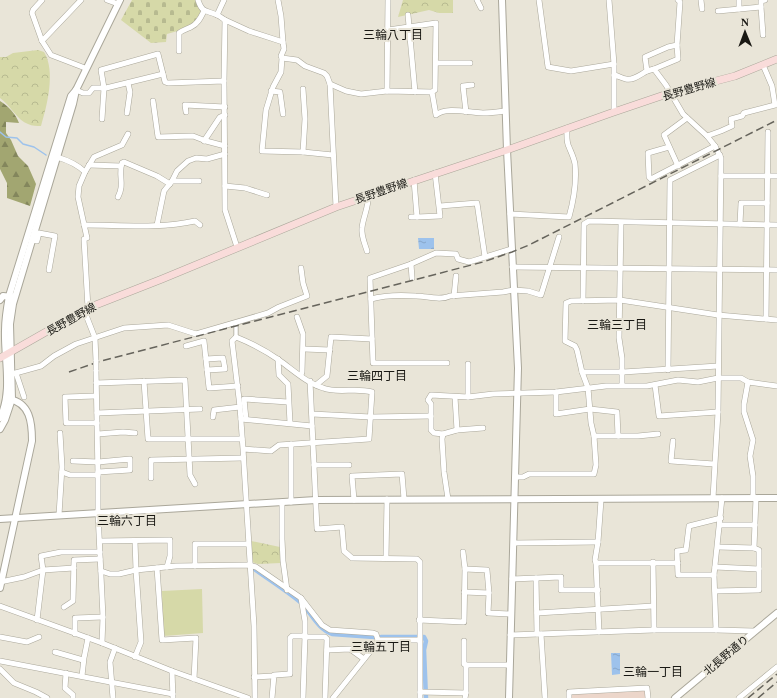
<svg xmlns="http://www.w3.org/2000/svg" width="777" height="698" font-family="'Times New Roman','Noto Sans JP',serif">
  <style>
    .medical { fill: #ecd6ca }
    .forest { fill: url(#forest-firs) }
    .cemetery { fill: url(#cemetery-stones) }
    .park { fill: url(#park-crowns) }
    .pitch { fill: #d6d9a8 }
    .water { fill: url(#water-ripples) }
    .lines { fill: none; stroke-linecap: round; stroke-linejoin: round }
    .stream { stroke: #9dc2ec; stroke-width: 1.5 }
    .canal { stroke: #9dc2ec; stroke-width: 4.5 }
    .pedestrian-casing { stroke: #aaa79a; stroke-width: 5 }
    .minor-casing { stroke: #aaa79a; stroke-width: 6 }
    .tertiary-casing { stroke: #aaa79a; stroke-width: 8 }
    .secondary-casing { stroke: #aaa79a; stroke-width: 8 }
    .pedestrian { stroke: #fff; stroke-width: 3.5 }
    .minor { stroke: #fff; stroke-width: 5 }
    .tertiary { stroke: #fff; stroke-width: 6 }
    .secondary { stroke: #f9dcda; stroke-width: 7 }
    .rail { stroke: #66645c; stroke-width: 1.5; stroke-dasharray: 8 4; stroke-linecap: butt }
    .minor-bridge-casing { stroke: #aaa79a; stroke-width: 6; stroke-linecap: butt }
    .minor-bridge { stroke: #fff; stroke-width: 5 }
    .labels { text-anchor: middle; dominant-baseline: central; stroke-width: 4; stroke-linejoin: round; paint-order: stroke }
    .street-label { font-size: 11px; fill: #191813; stroke: #e9e5d8 }
    .neighbourhood-label { font-size: 12px; fill: #191813; stroke: #e9e5d8 }
  </style>
  <defs>
    <pattern id="forest-firs" width="22" height="20" patternUnits="userSpaceOnUse"><rect width="22" height="20" fill="#a2a671"/><path d="M5 1l3.5 6h-7zM16 11l3.5 6h-7z" fill="#83865c"/></pattern>
    <pattern id="cemetery-stones" width="16" height="16" patternUnits="userSpaceOnUse"><rect width="16" height="16" fill="#d6d9a8"/><path d="M2 7V4a2 2 0 0 1 4 0v3zM10 15v-3a2 2 0 0 1 4 0v3z" fill="#b7ba90"/></pattern>
    <pattern id="park-crowns" width="20" height="18" patternUnits="userSpaceOnUse"><rect width="20" height="18" fill="#d6d9a8"/><path d="M2 6a3 3 0 1 1 6 0M12 15a3 3 0 1 1 6 0" fill="none" stroke="#b7ba90"/></pattern>
    <pattern id="water-ripples" width="26" height="14" patternUnits="userSpaceOnUse"><rect width="26" height="14" fill="#9dc2ec"/><path d="M2 4q2-2 4 0t4 0M15 11q2-2 4 0t4 0" fill="none" stroke="#87a6ca"/></pattern>
  </defs>
  <rect width="100%" height="100%" fill="#e9e5d8"/>
  <!-- medical -->
  <polygon class="medical" points="646,689 646,698 572,698 571,695 573,693"/>
  <!-- forest -->
  <path class="forest" d="M0 101C8 106 16 114 19 123L6 122V133L11 140 18 156 28 166 36 184 30 206 7 198V183L0 169Z"/>
  <!-- cemetery -->
  <polygon class="cemetery" points="132,0 196,0 201,12 194,23 181,30 167,34 166,42 151,43 121,20"/>
  <!-- park -->
  <g class="park">
    <polygon points="403,0 453,0 453,13 439,13 429,10 398,17"/>
    <path d="M38 50 44 52C56 71 47 106 41 126 37 126 32 126 28 124 18 121 10 105 0 98V57H6L13 53Z"/>
    <polygon points="251,541 280,547 281,563 258,564 252,562"/>
  </g>
  <!-- pitch -->
  <polygon class="pitch" points="202,589 203,633 163,636 162,591"/>
  <!-- water -->
  <g class="water">
    <polygon points="418,238 434,238 434,249 419,249"/>
    <polygon points="611,653 620,653 620,674 612,675"/>
  </g>
  <g class="lines">
    <!-- stream -->
    <polyline class="stream" points="0,132 6,137 17,138 23,144 34,147 46,155"/>
    <!-- canal -->
    <g class="canal">
      <path d="M253 568C268 579 284 589 299 601 311 611 316 628 332 634L374 637"/>
      <polyline points="381,637 424,637 426,641 424,650 426,698"/>
    </g>
    <!-- pedestrian casing -->
    <g class="pedestrian-casing">
      <polyline id="pedestrian" points="236,323 236,337"/>
    </g>
    <!-- minor casing -->
    <g class="minor-casing">
      <g id="minor">
        <polyline points="42,0 33,10 32,13 42,41 51,55 85,68"/>
        <polyline points="107,0 118,4"/>
        <path d="M198 0C202 13 206 10 217 15 220 16 223 19 225 20"/>
        <polyline points="278,0 281,16 283,42"/>
        <polyline points="477,0 481,8"/>
        <polyline points="539,0 548,67 571,71 614,64"/>
        <polyline points="609,0 614,64 614,112"/>
        <polyline points="678,0 680,2 677,45 678,59 654,69 666,85 683,114 707,136 715,146 721,158 718,412 713,498"/>
        <polyline points="701,0 702,9"/>
        <polyline points="739,0 739,9"/>
        <polyline points="761,7 763,35"/>
        <polyline points="718,11 761,7 761,1 765,0"/>
        <polyline points="217,15 224,0"/>
        <polyline points="408,15 415,92"/>
        <path d="M388 30 436 23 435 90 432 92 436 115C446 106 470 113 483 113 490 113 498 112 505 111"/>
        <polyline points="42,41 81,0"/>
        <path d="M179 51V33C183 30 187 29 191 27 198 24 201 17 204 11"/>
        <polyline points="282,58 281,72 273,87 266,110 262,151 303,152 333,155"/>
        <polyline points="436,63 470,63"/>
        <polyline points="654,69 647,71 645,57 668,47 677,45"/>
        <path d="M614 75C619 76 621 78 626 79 633 81 641 74 647 71"/>
        <polyline points="224,81 225,20 249,31 283,42 284,49 281,56 282,58 297,60 305,66 324,73 327,76 330,84 336,207"/>
        <polyline points="330,84 346,91 361,94 387,91 432,92"/>
        <polyline points="76,90 83,93 89,93 93,88 106,88 163,74"/>
        <polyline points="271,91 280,92 283,114"/>
        <polyline points="387,91 388,0"/>
        <polyline points="153,101 158,137 193,136 206,141 225,146"/>
        <polyline points="186,112 185,105 225,107"/>
        <polyline points="466,112 463,86 472,85"/>
        <polyline points="127,113 130,92 128,83"/>
        <polyline points="102,119 104,88 101,70 158,54 165,82 168,83 224,81 225,210 237,247"/>
        <polyline points="707,136 721,131 732,126 731,119 742,116 744,113 775,105 772,86 763,65"/>
        <polyline points="204,141 220,117 225,115"/>
        <polyline points="669,147 648,153 649,177 651,179 715,146"/>
        <polyline points="303,152 305,119 303,89"/>
        <path d="M57 157C67 160 78 165 85 172"/>
        <polyline points="89,165 121,166"/>
        <polyline points="678,166 664,135 687,118"/>
        <polyline points="721,176 777,176"/>
        <polyline points="172,181 199,181"/>
        <polyline points="225,186 245,188 267,195"/>
        <path d="M118 197C125 184 118 176 122 163L124 162 157 176 170 184"/>
        <polyline points="440,206 477,203 485,257"/>
        <path d="M510 214 569 217C574 199 577 183 575 164 574 158 571 152 569 147 566 142 567 133 567 128"/>
        <polyline points="411,217 417,217 414,180"/>
        <polyline points="417,217 440,216 435,173"/>
        <polyline points="621,223 619,338 622,358 622,385"/>
        <polyline points="740,224 741,203 767,203"/>
        <path d="M84 225C121 225 159 229 195 221L200 225"/>
        <polyline points="157,225 164,191 172,181 177,171 188,161 196,158 207,159 225,154"/>
        <polyline points="32,240 37,241 39,233 55,236 49,270"/>
        <path d="M367 251C365 244 361 236 362 228 363 217 369 207 368 196"/>
        <polyline points="411,264 412,278"/>
        <polyline points="512,267 777,270"/>
        <polyline points="454,296 456,276"/>
        <path d="M371 299C385 295 401 295 416 296 427 296 440 301 450 296L503 292 513 290 528 291 541 295 559 237"/>
        <polyline points="583,301 584,224 589,221 777,225"/>
        <polyline points="88,308 84,239 87,238 78,197 79,186 85,172 94,157 122,145 128,134"/>
        <polyline points="84,310 95,338 96,361"/>
        <polyline points="297,317 303,334 302,372 301,375"/>
        <polyline points="766,319 768,132"/>
        <polyline points="186,346 204,341 209,388 238,386"/>
        <polyline points="304,349 330,350"/>
        <polyline points="206,359 223,358 225,369 207,370"/>
        <polyline points="278,359 279,375 288,384 290,423"/>
        <polyline points="447,363 373,363 370,278 411,264 436,253 456,254 458,259 469,262 511,249"/>
        <polyline points="96,370 98,475 98,513 103,617 102,643"/>
        <polyline points="668,370 670,180 720,155"/>
        <polyline points="582,372 623,372 718,366"/>
        <polyline points="16,373 24,397"/>
        <polyline points="12,374 41,366 54,356 76,344 124,328 168,325 196,334 268,313 279,307 307,296 303,283 301,268"/>
        <polyline points="144,381 148,439 242,439"/>
        <polyline points="310,381 317,529 342,527 344,551 352,558 417,559 420,562 420,698"/>
        <polyline points="748,382 744,404 744,412 753,440 750,456 753,476 753,498"/>
        <polyline points="96,383 185,380 190,475 195,484"/>
        <polyline points="316,385 327,376 331,337 372,339"/>
        <polyline points="655,385 659,416 718,412"/>
        <polyline points="556,392 556,414 590,409 617,412 618,436"/>
        <polyline points="96,396 65,397 66,423 97,423"/>
        <polyline points="455,397 457,430"/>
        <polyline points="468,397 468,364"/>
        <polyline points="97,413 200,409"/>
        <polyline points="312,414 371,417 431,416"/>
        <polyline points="213,417 214,410 240,407"/>
        <polyline points="241,419 312,426"/>
        <polyline points="246,419 244,399 288,402"/>
        <polyline points="98,434 123,432 135,433"/>
        <polyline points="443,434 434,433 431,430 431,404 428,400 431,395 468,397 493,394 556,392 606,386 647,386 678,380 698,382 718,378 741,378 748,382 777,386"/>
        <polyline points="594,436 638,436 658,434"/>
        <polyline points="673,441 671,461 714,464"/>
        <polyline points="291,444 291,502"/>
        <path d="M243 449 271 451 279 445 369 439 372 392C354 387 340 394 323 388 307 383 293 370 279 360 266 351 251 343 236 337L232 341 240 407 243 449 254 626 255 698"/>
        <polyline points="73,461 98,462 130,459 130,470 98,472"/>
        <polyline points="314,465 349,465"/>
        <polyline points="62,472 70,475 98,475"/>
        <polyline points="515,477 523,477 529,474 594,474 596,465 594,436 591,423 588,388 582,372 577,350 575,346 565,341 566,303 571,301 620,300 718,315 777,320"/>
        <polyline points="151,478 151,460 243,458"/>
        <polyline points="448,499 444,472 442,439 443,434 457,430 483,428"/>
        <polyline points="354,500 352,476 402,474 404,499"/>
        <polyline points="282,502 282,539 283,561 287,590"/>
        <polyline points="59,515 62,467 60,433"/>
        <polyline points="720,525 755,525"/>
        <polyline points="100,541 170,540 170,556 167,567"/>
        <polyline points="514,543 598,542"/>
        <polyline points="718,547 754,548 756,498"/>
        <polyline points="386,558 387,499"/>
        <polyline points="653,562 654,630"/>
        <polyline points="596,563 678,563"/>
        <polyline points="195,566 195,544 248,544"/>
        <polyline points="715,567 759,569"/>
        <polyline points="157,568 162,640 196,638 194,679"/>
        <polyline points="465,569 487,570 489,593 488,613 510,614"/>
        <polyline points="101,571 110,574 119,574 136,570 176,566 249,565 256,567 301,598 322,625 330,630 373,633 376,634 378,640 377,643 333,698"/>
        <polyline points="714,575 678,575 677,551 686,550 689,526 721,518"/>
        <polyline points="536,578 537,634"/>
        <polyline points="512,579 561,577 561,590 598,590"/>
        <polyline points="0,582 24,577 43,570 74,568"/>
        <polyline points="715,591 759,590 759,550 754,548"/>
        <polyline points="464,592 489,593"/>
        <polyline points="301,598 305,621 305,636 303,698"/>
        <polyline points="0,606 102,643 172,671 248,698"/>
        <polyline points="64,607 73,601 74,560 100,559"/>
        <polyline points="537,613 653,606"/>
        <polyline points="37,620 43,570 41,556 61,552 100,552"/>
        <polyline points="419,620 464,622 465,569 463,552"/>
        <polyline points="716,630 714,575 722,498"/>
        <polyline points="599,632 596,563 595,560 598,542 601,500"/>
        <polyline points="75,634 75,618 103,617"/>
        <polyline points="541,634 545,698"/>
        <polyline points="510,635 654,630 716,630 754,631"/>
        <polyline points="0,637 27,642 39,637"/>
        <polyline points="305,637 325,637 327,639 325,698"/>
        <polyline points="378,640 419,640"/>
        <polyline points="464,641 464,664 466,665 466,693 465,698"/>
        <polyline points="327,650 350,649 364,659"/>
        <polyline points="55,652 83,660"/>
        <polyline points="135,657 141,642 136,570 135,541"/>
        <polyline points="0,661 173,694"/>
        <polyline points="466,665 509,665"/>
        <polyline points="0,669 14,683 36,692 47,698"/>
        <polyline points="172,671 173,698"/>
        <polyline points="66,673 65,688 73,695 73,698"/>
        <polyline points="82,676 84,658 88,638"/>
        <polyline points="254,677 273,676"/>
        <polyline points="420,692 466,693"/>
        <polyline points="113,698 110,662 115,648"/>
        <polyline points="272,698 274,675 290,674 290,638 292,636 305,636"/>
        <polyline points="569,698 569,692 647,688 648,698"/>
        <polyline points="739,698 777,667"/>
      </g>
    </g>
    <!-- tertiary casing -->
    <g class="tertiary-casing">
      <g id="tertiary">
        <polyline points="502,0 507,150 518,368 509,698"/>
        <polyline points="0,300 3,296 12,297"/>
        <path d="M0 418C13 391 4 359 5 330 5 318 7 307 9 296L71 96 76 90 120 0"/>
        <polyline points="0,429 5,420 12,399 10,324 13,304 73,104 76,90"/>
        <polyline points="0,519 316,500 777,498"/>
        <path d="M0 588 32 441C32 422 30 403 9 399"/>
        <polyline points="675,698 777,613"/>
      </g>
    </g>
    <!-- secondary casing -->
    <g class="secondary-casing">
      <polyline id="secondary" points="0,358 88,308 162,279 336,207 507,150 611,113 670,93 735,76 777,59"/>
    </g>
    <!-- pedestrian -->
    <use href="#pedestrian" class="pedestrian"/>
    <!-- minor -->
    <use href="#minor" class="minor"/>
    <!-- tertiary -->
    <use href="#tertiary" class="tertiary"/>
    <!-- secondary -->
    <use href="#secondary" class="secondary"/>
    <!-- rail -->
    <g class="rail">
      <polyline points="69,372 101,361 483,262 512,252 529,245 777,120"/>
      <polyline points="748,698 777,674"/>
      <polyline points="758,698 777,682"/>
    </g>
    <!-- minor-bridge casing -->
    <g class="minor-bridge-casing">
      <polyline id="minor-bridge" points="96,361 96,370"/>
    </g>
    <!-- minor-bridge -->
    <use href="#minor-bridge" class="minor-bridge"/>
  </g>
  <g class="labels">
    <!-- street labels -->
    <g class="street-label">
      <text transform="translate(689 89) rotate(-16)">長野豊野線</text>
      <text transform="translate(381 191) rotate(-19)">長野豊野線</text>
      <text transform="translate(71 319) rotate(-29)">長野豊野線</text>
      <text transform="translate(726 655) rotate(-40)">北長野通り</text>
    </g>
    <!-- neighbourhood labels -->
    <g class="neighbourhood-label">
      <text x="393" y="35">三輪八丁目</text>
      <text x="617" y="325">三輪三丁目</text>
      <text x="377" y="376">三輪四丁目</text>
      <text x="127" y="521">三輪六丁目</text>
      <text x="381" y="647">三輪五丁目</text>
      <text x="653" y="672">三輪一丁目</text>
    </g>
  </g>
  <!-- north arrow -->
  <g transform="translate(745 32) rotate(359)" stroke="#e9e5d8" stroke-width="3" paint-order="stroke">
  <path d="M0-3L7 15L0 10L-7 15Z" fill="#191813"/>
  <text y="-6" font-size="11" font-weight="bold" text-anchor="middle" fill="#191813">N</text>
  </g>
</svg>
